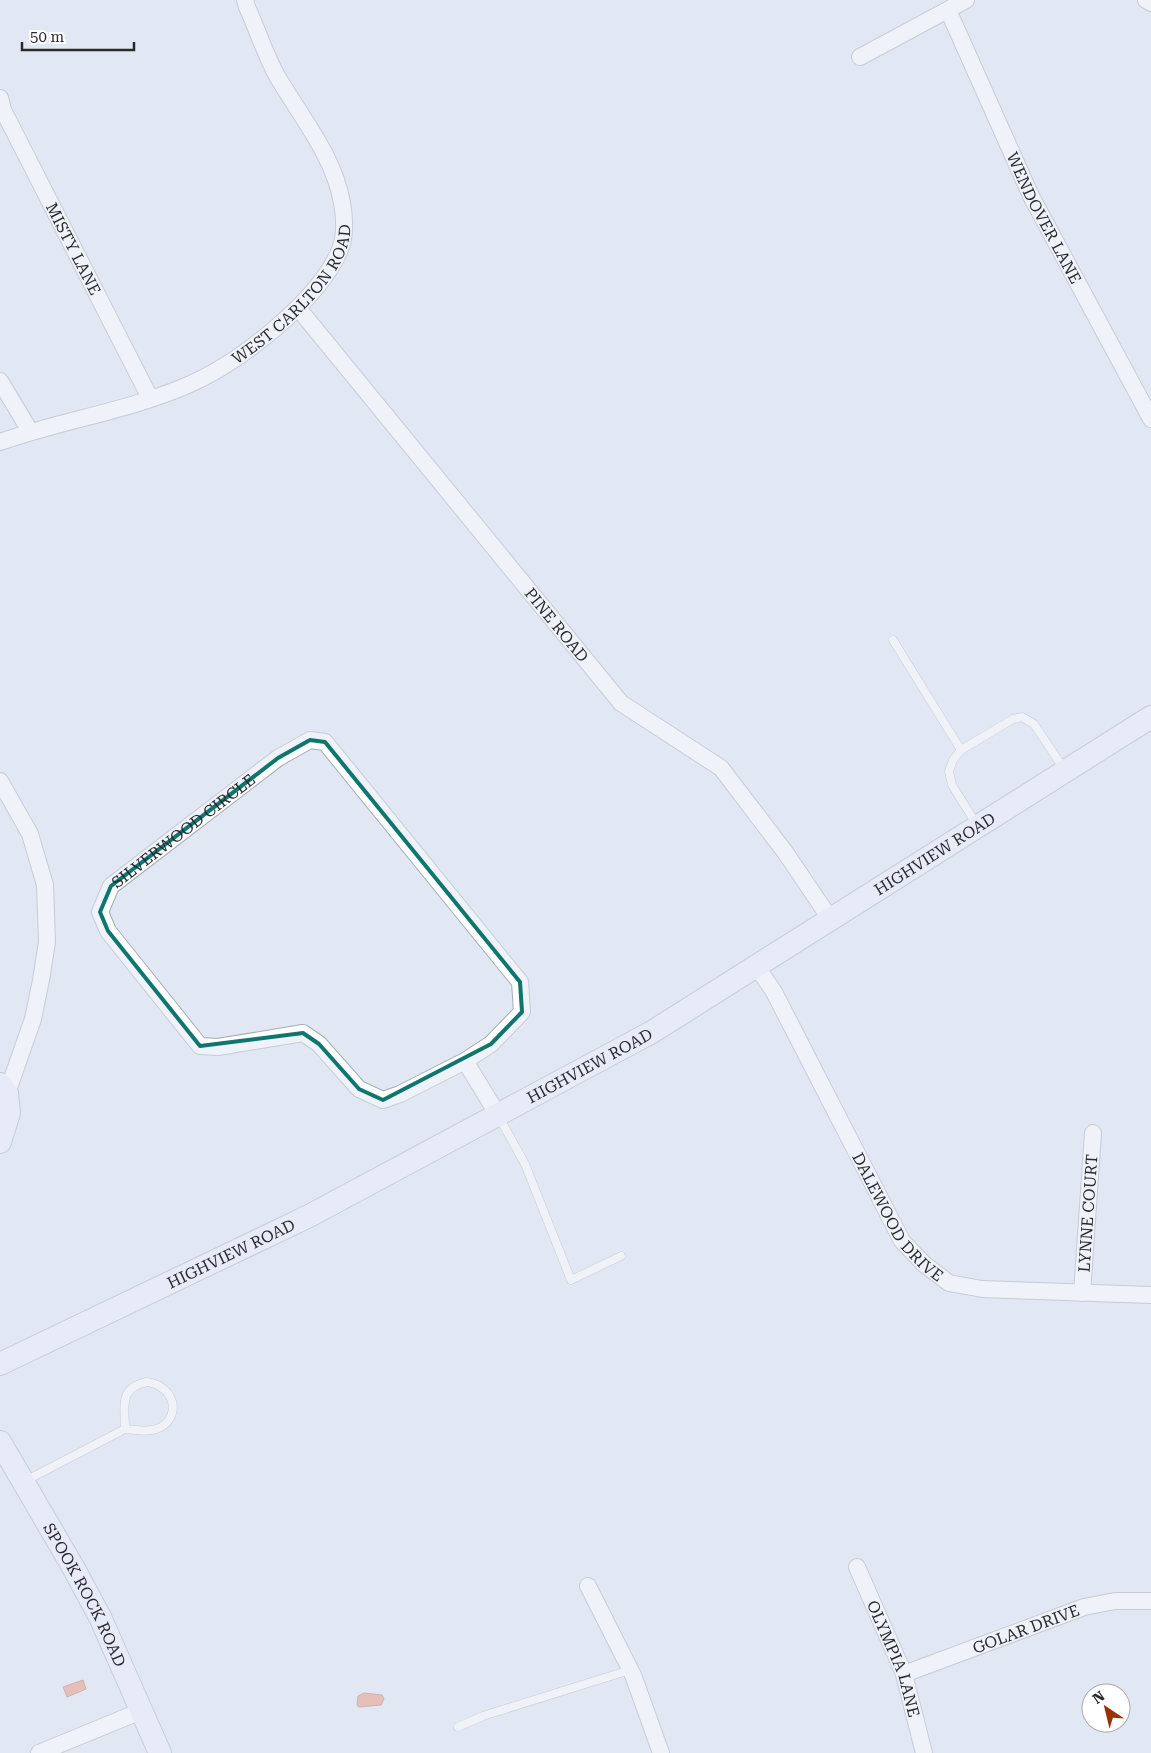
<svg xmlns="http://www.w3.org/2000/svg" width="1151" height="1753" font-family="'Roboto Serif',serif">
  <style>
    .water { fill: #eb8e71; stroke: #b0705d }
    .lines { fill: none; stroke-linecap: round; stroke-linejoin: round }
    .lane-casing { stroke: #a5abb5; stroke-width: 9 }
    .street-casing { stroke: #a5abb5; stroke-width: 18 }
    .secondary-casing { stroke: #a5abb5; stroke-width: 24 }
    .lane { stroke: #fff; stroke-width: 8 }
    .street { stroke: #fff; stroke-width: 16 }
    .secondary { stroke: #eaf0fc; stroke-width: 22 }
    .marked { fill: none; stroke: #0f766e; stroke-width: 4; stroke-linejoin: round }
    .labels { text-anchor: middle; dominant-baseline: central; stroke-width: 5; stroke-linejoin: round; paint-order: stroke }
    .street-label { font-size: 16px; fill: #282a2e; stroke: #fff }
  </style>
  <rect width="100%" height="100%" fill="#e2e8f3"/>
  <!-- water -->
  <g class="water">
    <polygon points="83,1680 86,1689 67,1697 63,1687"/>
    <polygon points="364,1693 382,1695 384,1699 381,1705 359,1707 357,1705 358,1696"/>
  </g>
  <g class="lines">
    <!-- lane casing -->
    <g class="lane-casing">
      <g id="lane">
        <polyline points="893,640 961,750"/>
        <polyline points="977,825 952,785 949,771 953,760 961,750 1013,719 1022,717 1034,724 1064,769"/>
        <polyline points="499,1117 525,1164 571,1280 621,1256"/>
        <path d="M147 1382C172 1385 183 1413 161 1427 150 1433 136 1430 125 1429 125 1407 118 1388 147 1382Z"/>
        <polyline points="25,1481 125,1429"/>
        <polyline points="458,1727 483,1716 630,1670"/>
      </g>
    </g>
    <!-- street casing -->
    <g class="street-casing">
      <g id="street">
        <polyline points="1146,0 1151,3"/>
        <path id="s1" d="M948 10 1031 196 1151 419"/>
        <polyline points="860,57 966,0"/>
        <path id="s2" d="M0 98 3 110 150 398"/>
        <path id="s3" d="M298 308 621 703 721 768 785 852 831 920"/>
        <polyline points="0,381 30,431"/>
        <path id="s4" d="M0 442C62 420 128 411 188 385 239 363 317 302 339 252 346 236 345 219 342 203 334 156 301 117 277 76 265 54 257 29 247 7L245 0"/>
        <polyline points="0,781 30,834 45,885 47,942 41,980 33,1019 7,1093"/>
        <path id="s5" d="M757 967 774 992 902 1241 924 1264 949 1283 982 1289 1151 1295"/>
        <path id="s6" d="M465 1061 400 1094 383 1100 359 1089 319 1044 303 1033 218 1047 200 1046 108 931 100 912 111 886 278 758 310 740 325 742 520 982 522 1012 491 1044 465 1061 498 1115"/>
        <path id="s7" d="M1082 1293 1093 1133"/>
        <path id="s8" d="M857 1567 904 1674 924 1753"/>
        <polyline points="588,1586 633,1675 661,1753"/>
        <path id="s9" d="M904 1674 1084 1607 1115 1601H1151"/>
        <polyline points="39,1753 141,1711"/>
      </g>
    </g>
    <!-- secondary casing -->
    <g class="secondary-casing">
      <g id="secondary">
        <polyline points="0,1084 7,1093 9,1113 0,1142"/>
        <path id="s10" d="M0 1364 309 1216 652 1032 1151 717"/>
        <path id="s11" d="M0 1442 73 1567 100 1617 160 1753"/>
      </g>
    </g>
    <!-- lane -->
    <use href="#lane" class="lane"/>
    <!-- street -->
    <use href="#street" class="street"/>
    <!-- secondary -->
    <use href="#secondary" class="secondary"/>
  </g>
  <!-- marked area -->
  <path d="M0 0H1151V1753H0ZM310 740 325 742 520 982 522 1012 491 1044 383 1100 359 1089 319 1044 303 1033 200 1046 108 931 100 912 111 886 278 758Z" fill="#e2e8f3" fill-opacity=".55" fill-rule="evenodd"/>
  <path class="marked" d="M310 740 325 742 520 982 522 1012 491 1044 383 1100 359 1089 319 1044 303 1033 200 1046 108 931 100 912 111 886 278 758Z"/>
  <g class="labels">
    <!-- street labels -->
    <g class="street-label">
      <text stroke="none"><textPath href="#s1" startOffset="229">WENDOVER LANE</textPath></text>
      <text stroke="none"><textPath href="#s2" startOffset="168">MISTY LANE</textPath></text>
      <text stroke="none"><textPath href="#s4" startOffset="339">WEST CARLTON ROAD</textPath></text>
      <text stroke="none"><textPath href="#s3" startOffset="409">PINE ROAD</textPath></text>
      <text stroke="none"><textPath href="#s6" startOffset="588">SILVERWOOD CIRCLE</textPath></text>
      <text stroke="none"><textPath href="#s10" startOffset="1066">HIGHVIEW ROAD</textPath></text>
      <text stroke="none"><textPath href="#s10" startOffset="661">HIGHVIEW ROAD</textPath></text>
      <text stroke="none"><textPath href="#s7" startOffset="80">LYNNE COURT</textPath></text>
      <text stroke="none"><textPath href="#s5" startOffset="288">DALEWOOD DRIVE</textPath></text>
      <text stroke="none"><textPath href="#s10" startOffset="256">HIGHVIEW ROAD</textPath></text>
      <text stroke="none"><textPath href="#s11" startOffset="175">SPOOK ROCK ROAD</textPath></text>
      <text stroke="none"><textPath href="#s9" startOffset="130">GOLAR DRIVE</textPath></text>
      <text stroke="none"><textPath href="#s8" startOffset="99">OLYMPIA LANE</textPath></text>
    </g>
  </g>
  <!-- north arrow -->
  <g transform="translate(1106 1708) rotate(325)"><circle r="24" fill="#ffffff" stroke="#a9aaab"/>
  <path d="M0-4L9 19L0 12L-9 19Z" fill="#983209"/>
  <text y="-8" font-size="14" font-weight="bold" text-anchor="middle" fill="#282a2e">N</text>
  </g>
  <!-- scale -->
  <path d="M22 42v8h112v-8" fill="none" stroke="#282a2e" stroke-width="2.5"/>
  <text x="30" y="42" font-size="15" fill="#282a2e" stroke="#ffffff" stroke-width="4" paint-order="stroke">50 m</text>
</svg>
